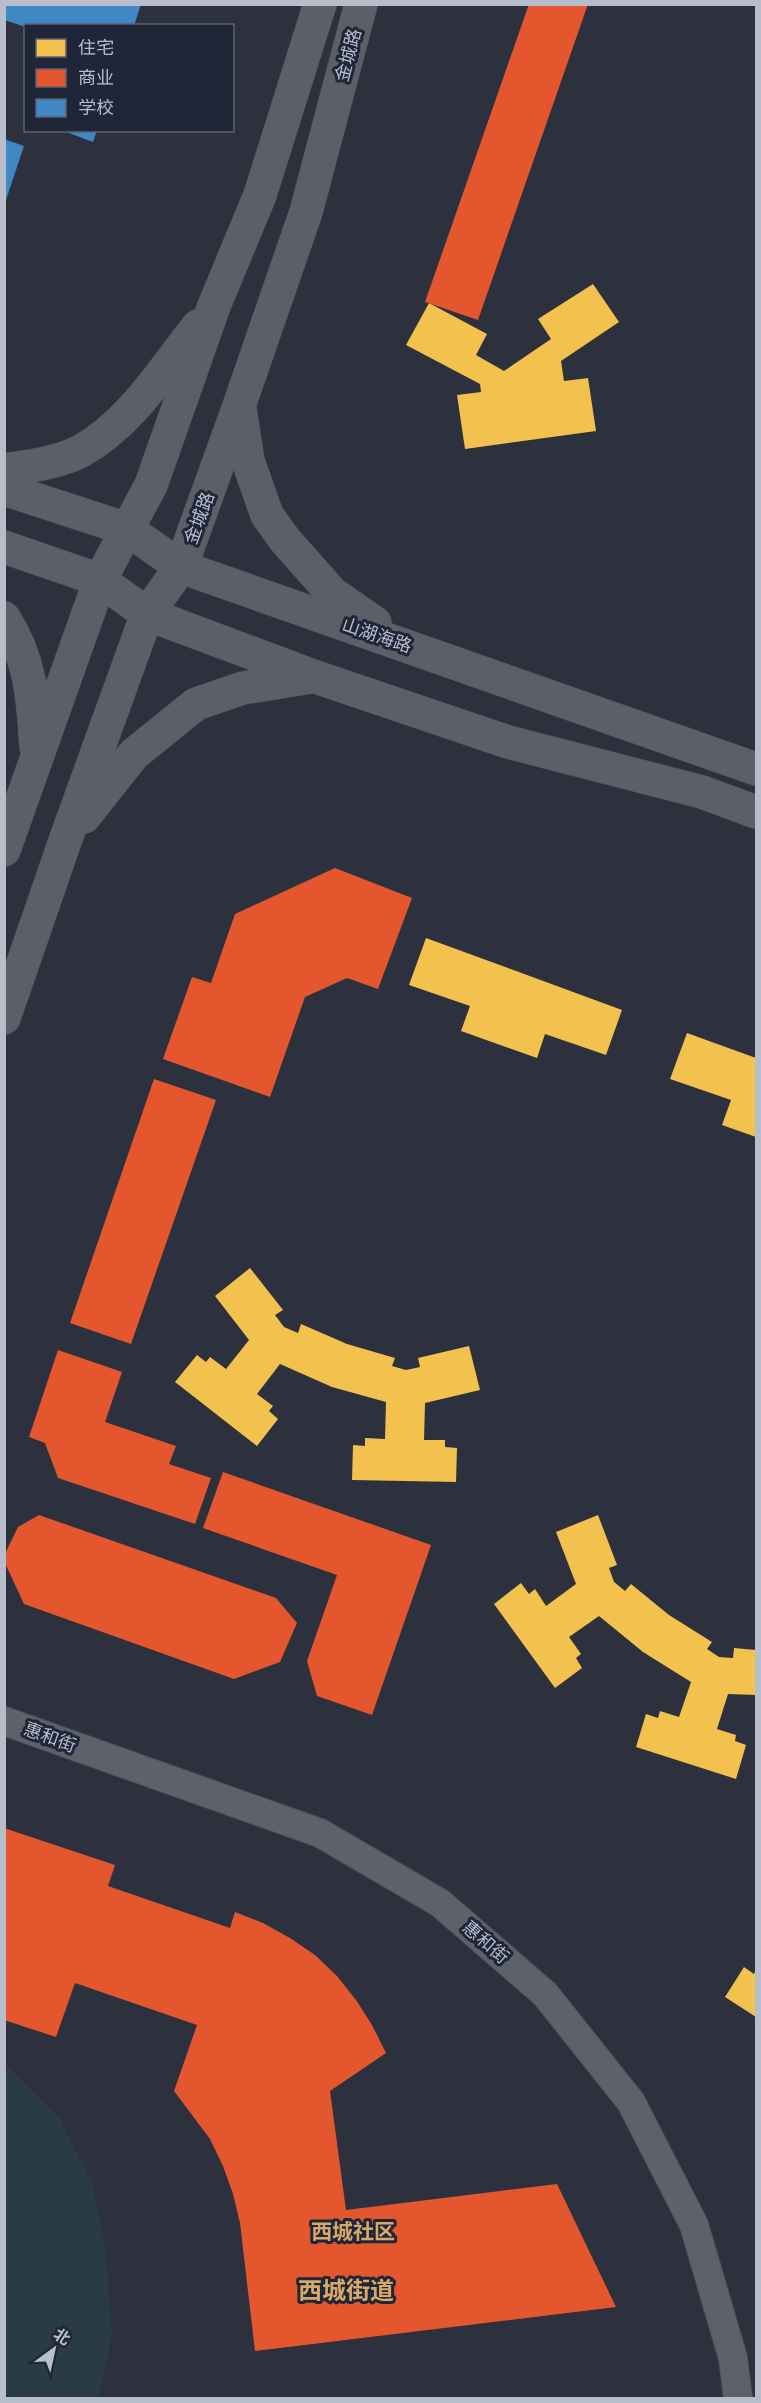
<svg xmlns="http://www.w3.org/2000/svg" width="761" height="2403" font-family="Inter,'Noto Sans SC',sans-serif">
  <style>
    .green { fill: #293b43 }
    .homes { fill: #f2c14e }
    .shops { fill: #e4572e }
    .schools { fill: #3f88c5 }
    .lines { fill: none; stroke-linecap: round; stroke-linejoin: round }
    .street-casing { stroke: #4a4e57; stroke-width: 30 }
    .secondary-casing { stroke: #4a4e57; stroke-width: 34 }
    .street { stroke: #5d616a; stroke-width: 28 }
    .secondary { stroke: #5c5f68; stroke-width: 33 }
    .labels { text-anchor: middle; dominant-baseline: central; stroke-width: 6; stroke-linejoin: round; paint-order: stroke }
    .street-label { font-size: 18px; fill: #b8bdcc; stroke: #1f2638 }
    .quarter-label { font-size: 21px; font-weight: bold; fill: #d7a867; stroke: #1f2638 }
    .district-label { font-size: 24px; font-weight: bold; fill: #d7a867; stroke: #1f2638 }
  </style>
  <rect width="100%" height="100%" fill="#2c313d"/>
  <!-- green -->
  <polygon class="green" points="5,2064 59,2117 92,2182 105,2244 112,2335 98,2398 5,2398"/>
  <!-- homes -->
  <g class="homes">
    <polygon points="593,284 619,322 561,361 564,381 588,378 596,431 465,449 457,395 481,392 480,384 406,345 429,303 487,334 476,355 504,371 551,339 538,319"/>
    <polygon points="426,938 622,1010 606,1055 545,1034 537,1058 461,1031 470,1006 409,985"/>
    <polygon points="687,1033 756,1058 756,1137 722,1125 731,1100 670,1079"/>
    <polygon points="250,1268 283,1310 275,1315 284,1327 298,1333 301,1324 347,1344 395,1358 392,1366 406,1370 420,1367 418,1358 469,1346 480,1390 425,1403 424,1440 445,1440 445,1447 457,1448 456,1482 352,1480 353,1445 365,1446 365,1438 385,1439 386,1402 332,1387 280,1364 257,1394 273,1406 269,1411 278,1419 257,1446 175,1382 197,1355 206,1362 210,1357 226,1369 249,1340 215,1296"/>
    <polygon points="598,1515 617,1565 609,1568 614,1582 625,1591 631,1584 669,1615 712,1642 707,1649 719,1657 733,1658 734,1648 756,1650 756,1695 728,1694 717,1729 736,1735 735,1741 746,1745 736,1779 636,1747 646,1714 658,1718 660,1711 679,1717 691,1682 643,1652 599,1616 569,1637 581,1654 576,1658 582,1668 555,1688 494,1604 521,1583 529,1594 535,1589 546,1606 576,1584 556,1532"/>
    <polygon points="744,1967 754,1974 756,1970 756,2017 725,1997"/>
  </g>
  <!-- shops -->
  <g class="shops">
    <polygon points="529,4 588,4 478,320 425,302"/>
    <polygon points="335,868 412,898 378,989 347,978 305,997 270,1097 163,1059 192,977 211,983 235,914"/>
    <polygon points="154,1079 216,1100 131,1344 70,1323"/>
    <polygon points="58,1350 122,1372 105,1422 176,1446 169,1464 211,1478 195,1524 58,1478 45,1443 29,1437"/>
    <polygon points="223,1472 431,1545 372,1715 317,1696 307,1661 337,1575 203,1528"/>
    <polygon points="39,1515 276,1598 297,1623 280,1662 234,1679 24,1604 4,1561 4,1556 18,1527"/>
    <polygon points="4,1828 115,1865 108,1886 230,1928 235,1912 263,1923 290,1938 315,1955 337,1976 356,2000 372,2025 386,2053 330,2091 346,2210 557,2184 616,2307 255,2351 240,2223 233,2194 223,2166 210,2139 174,2091 197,2025 75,1983 56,2037 4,2020"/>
  </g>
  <!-- schools -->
  <g class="schools">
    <polygon points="4,4 141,4 134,26 26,27 4,20"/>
    <polygon points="61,130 97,130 93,142"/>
    <polygon points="4,139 24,146 5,203 4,203"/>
  </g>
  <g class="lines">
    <!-- street casing -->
    <g class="street-casing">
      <polyline id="street" points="4,1721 320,1833 440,1903 545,1994 631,2102 694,2225 733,2358 738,2398"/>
    </g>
    <!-- secondary casing -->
    <g class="secondary-casing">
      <g id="secondary">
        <polyline points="240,409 248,461 267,515 285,540 332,593 375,623"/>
        <path d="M4 470C30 466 58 463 81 451 131 423 163 370 198 326"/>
        <polyline points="4,489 127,529 181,567 756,769"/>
        <polyline points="4,547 100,580 147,614 313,676 508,742 702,792 756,812"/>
        <path d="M4 618C31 659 33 700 36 747"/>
        <polyline points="84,817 134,754 196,704 243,688 311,677"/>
        <polyline points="4,850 100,580 151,485 214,306 260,195 320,4"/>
        <polyline points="4,1018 65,841 147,614 181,567 239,406 306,212 361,4"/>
      </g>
    </g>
    <!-- street -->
    <use href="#street" class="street"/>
    <!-- secondary -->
    <use href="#secondary" class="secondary"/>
  </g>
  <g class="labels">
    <!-- street labels -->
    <g class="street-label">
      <text transform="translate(348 55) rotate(-75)">金城路</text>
      <text transform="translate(199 518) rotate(-70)">金城路</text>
      <text transform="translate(377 635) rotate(19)">山湖海路</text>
      <text transform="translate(50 1737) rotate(20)">惠和街</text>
      <text transform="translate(486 1942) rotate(41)">惠和街</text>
    </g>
    <!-- quarter labels -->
    <g class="quarter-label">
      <text x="353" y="2231">西城社区</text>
    </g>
    <!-- district labels -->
    <g class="district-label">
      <text x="346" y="2290">西城街道</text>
    </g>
  </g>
  <!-- border -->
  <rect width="761" height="2403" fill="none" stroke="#b8bdcc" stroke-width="12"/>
  <!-- legend -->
  <rect x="24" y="24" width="210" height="108" fill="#1f2638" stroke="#5c6273" stroke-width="1.5"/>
  <rect x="36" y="39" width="30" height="18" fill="#f2c14e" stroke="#5c6273" stroke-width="1.5"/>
  <text x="78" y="54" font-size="18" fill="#b8bdcc">住宅</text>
  <rect x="36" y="69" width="30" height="18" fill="#e4572e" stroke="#5c6273" stroke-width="1.5"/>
  <text x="78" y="84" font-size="18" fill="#b8bdcc">商业</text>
  <rect x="36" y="99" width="30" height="18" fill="#3f88c5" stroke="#5c6273" stroke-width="1.5"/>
  <text x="78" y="114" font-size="18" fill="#b8bdcc">学校</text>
  <!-- north arrow -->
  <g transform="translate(54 2349) rotate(33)" stroke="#1f2638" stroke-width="4.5" paint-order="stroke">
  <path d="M0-4.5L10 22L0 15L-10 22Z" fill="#b8bdcc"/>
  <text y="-9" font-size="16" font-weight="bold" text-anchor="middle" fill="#b8bdcc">北</text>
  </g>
</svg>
